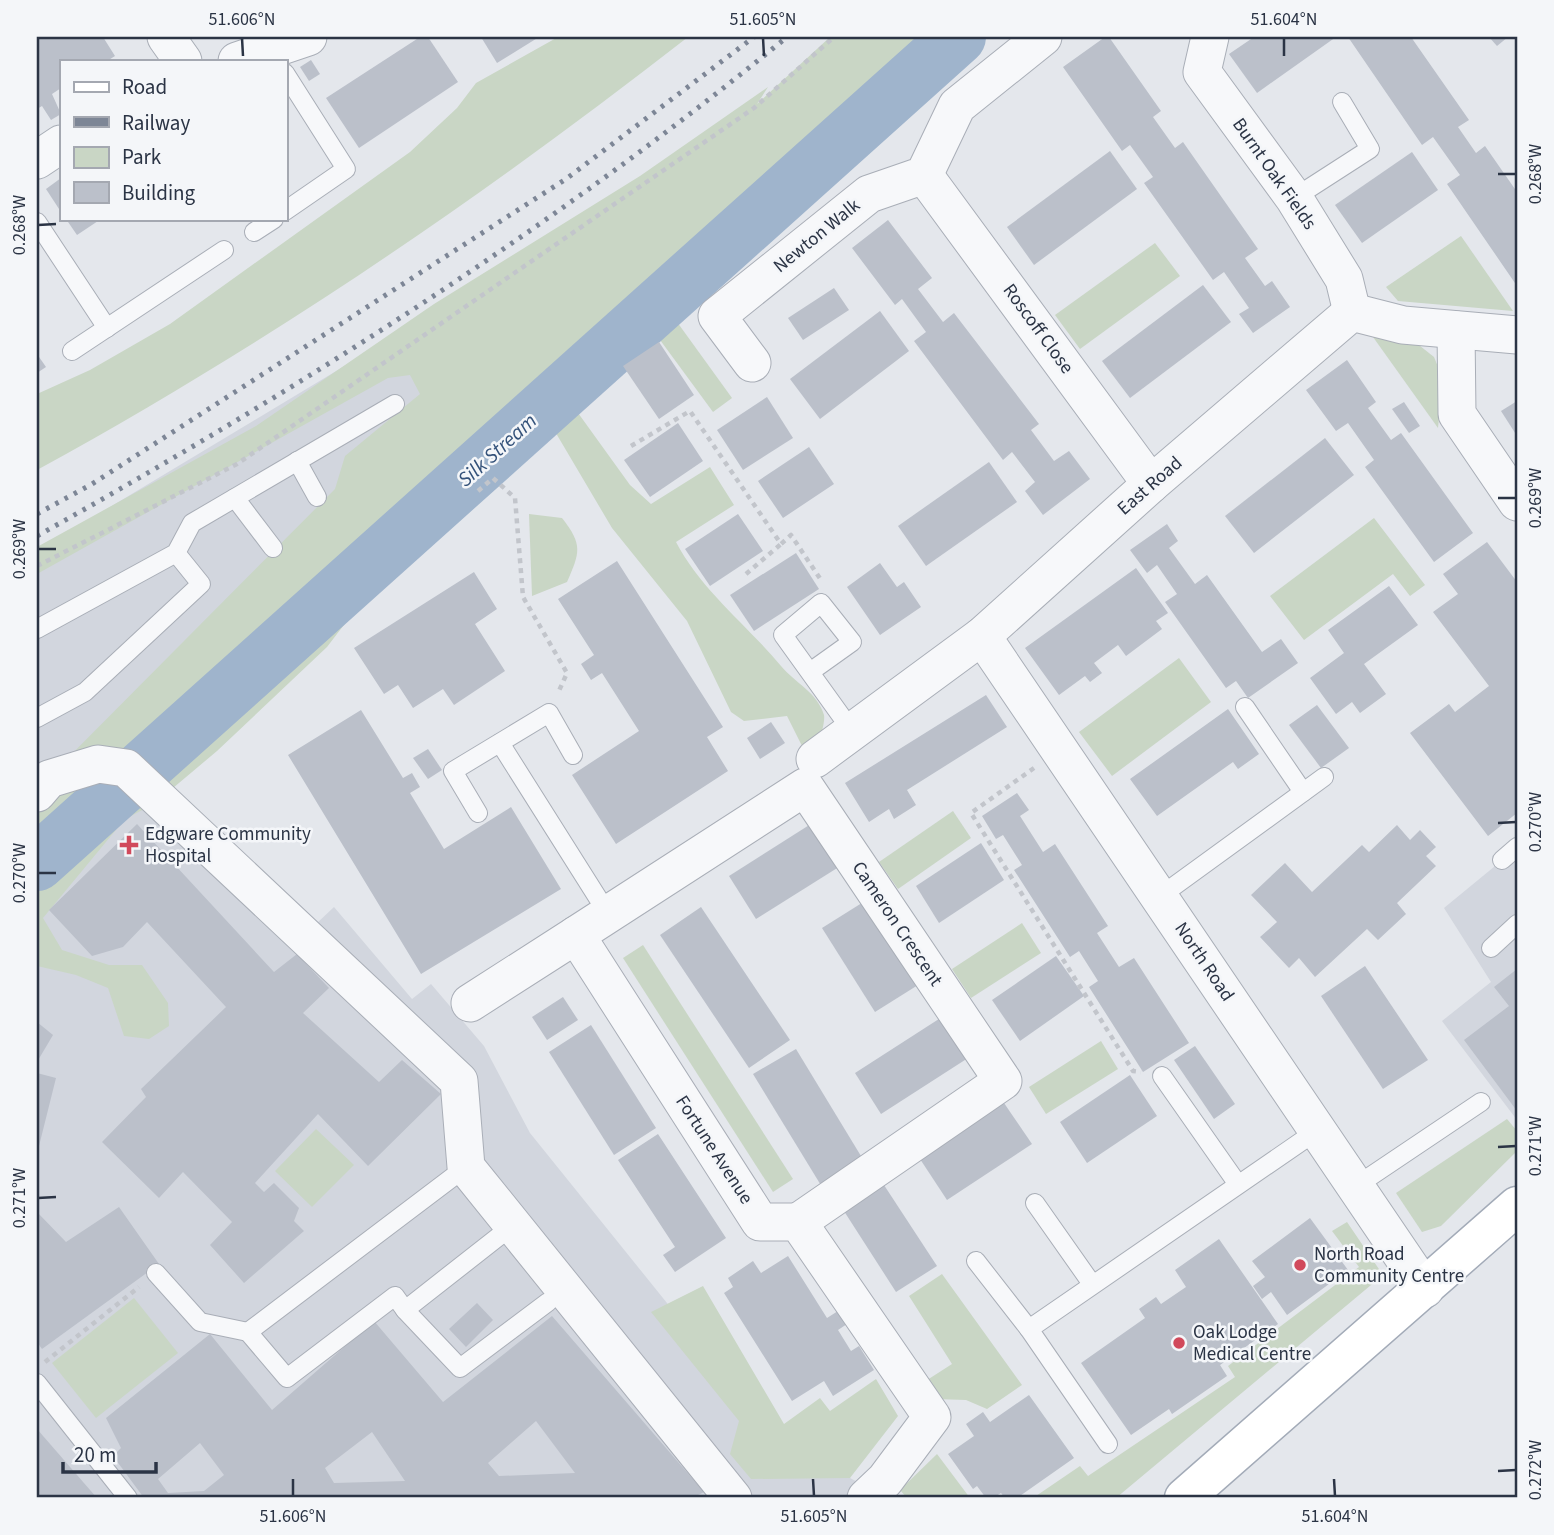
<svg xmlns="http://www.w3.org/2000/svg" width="1554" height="1535" font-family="'Source Sans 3',sans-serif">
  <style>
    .built { fill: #d2d6de }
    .green { fill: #c9d6c5 }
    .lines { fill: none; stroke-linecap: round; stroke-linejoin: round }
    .river { stroke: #9fb4cc; stroke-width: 56 }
    .building { fill: #bbc0ca; fill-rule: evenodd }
    .lane-casing { stroke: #a9aeb7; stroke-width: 20 }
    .street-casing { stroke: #a9aeb7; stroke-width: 39 }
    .primary-casing { stroke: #a3abb8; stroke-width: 41 }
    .path { stroke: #c2c5cb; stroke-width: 4.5; stroke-dasharray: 5 5; stroke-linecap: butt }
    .lane { stroke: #f7f8fa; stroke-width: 18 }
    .street { stroke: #f7f8fa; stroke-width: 37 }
    .primary { stroke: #fff; stroke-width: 38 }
    .rail { stroke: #7d8696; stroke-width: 5; stroke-dasharray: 3.5 7; stroke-linecap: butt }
    .ticks { fill: none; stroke: #2b3445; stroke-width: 2.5 }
    .poi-dot { fill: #d1495b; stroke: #f4f6f9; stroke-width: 2.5 }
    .labels { text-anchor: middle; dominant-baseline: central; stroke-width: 5; stroke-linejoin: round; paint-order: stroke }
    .street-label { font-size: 19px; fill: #2b3445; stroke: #f4f6f9 }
    .poi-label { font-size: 19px; fill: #2b3445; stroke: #f4f6f9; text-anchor: start }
    .water-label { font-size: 21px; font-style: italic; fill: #34527a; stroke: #f4f6f9 }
    .neatline { fill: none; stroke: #2b3445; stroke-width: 2.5 }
    .ticks-label { font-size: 18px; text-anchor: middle; fill: #2b3445 }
  </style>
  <rect width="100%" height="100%" fill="#e4e7ec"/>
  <!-- built -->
  <g class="built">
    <polygon points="464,294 519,399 149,783 316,924 334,907 412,999 431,984 484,1046 530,1133 808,1478 850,1478 888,1498 37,1498 37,551"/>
    <polygon points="1517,848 1517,1120 1442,1021 1491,982 1444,908"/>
  </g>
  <!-- green -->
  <g class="green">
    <path d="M558 37H688C483 197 266 345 37 470V394L90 370 170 324 410 152 457 108 476 83Z"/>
    <path d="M830 37H984L568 399 630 485 651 504 710 467 734 505 676 542C701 590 747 625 781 666 795 683 817 692 824 715 825 721 822 730 821 736L803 748 787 716 744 721 731 712 687 621 612 528 547 418 503 457 471 495 360 604 327 647 217 751 154 804 125 819 43 918 62 950 109 965H142L168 1003 169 1026 149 1039 124 1036 108 988 76 975 37 966V789L335 489 345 456 420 394 410 375 388 378 37 574V547L256 426 434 304 640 176 768 87 757 104Z"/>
    <polygon points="1461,236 1513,311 1398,301 1386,287"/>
    <polygon points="1155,243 1180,276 1080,349 1055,315"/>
    <polygon points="672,315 732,398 713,412 652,329"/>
    <polygon points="1373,337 1410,338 1434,357 1443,379 1438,428"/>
    <path d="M529 514 562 518C583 545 580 552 567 582L532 596Z"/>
    <polygon points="1374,518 1425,585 1410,596 1393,574 1304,640 1270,596"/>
    <polygon points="1179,658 1211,702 1112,776 1079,732"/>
    <polygon points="953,811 971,838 898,889 879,862"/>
    <polygon points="1022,923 1041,953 971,998 952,969"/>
    <polygon points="643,945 793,1179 773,1192 623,958"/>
    <polygon points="1101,1041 1118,1069 1046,1114 1029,1087"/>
    <polygon points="1507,1119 1517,1131 1517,1151 1441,1226 1422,1232 1396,1193"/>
    <polygon points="316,1129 354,1165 312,1207 275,1171"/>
    <polygon points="1347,1222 1383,1275 1116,1498 1033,1498 1080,1466 1088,1476 1235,1377 1228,1366 1359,1267 1332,1231"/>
    <polygon points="942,1274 1022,1385 987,1409 966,1400 935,1399 924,1382 952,1364 909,1296"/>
    <polygon points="703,1286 784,1424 820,1398 830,1411 876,1379 898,1416 850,1478 751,1479 730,1454 739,1421 651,1312"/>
    <polygon points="134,1298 178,1353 96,1418 52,1363"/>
    <polygon points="937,1454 970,1498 907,1498 900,1490"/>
  </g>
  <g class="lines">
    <!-- river -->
    <polyline class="river" points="37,863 958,37"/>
  </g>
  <!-- building -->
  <g class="building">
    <polygon points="39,37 103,37 115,56 107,61 61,61 61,88 52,94 61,114 51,120 42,106 37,109 37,38"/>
    <polygon points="420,37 428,37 458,82 359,148 326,98"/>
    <polygon points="481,37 539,37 497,63"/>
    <polygon points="1105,37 1109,37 1161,111 1153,117 1175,148 1183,142 1258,249 1245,258 1265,286 1272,281 1290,307 1253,333 1239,314 1249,308 1224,272 1213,280 1144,183 1153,177 1130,145 1122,151 1063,67"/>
    <polygon points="1254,37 1336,37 1257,93 1229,54"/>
    <polygon points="1348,37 1411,37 1469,120 1458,127 1476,153 1485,146 1517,192 1517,286 1447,184 1460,175 1433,137 1422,145"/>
    <polygon points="1489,37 1508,37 1497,46"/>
    <polygon points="311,60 320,74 309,81 300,67"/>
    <polygon points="1110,151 1137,189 1034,265 1007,227"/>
    <polygon points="1412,152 1438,190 1362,243 1335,205"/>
    <polygon points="61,178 61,212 46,189"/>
    <polygon points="66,219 101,219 77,235"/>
    <polygon points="888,220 932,278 918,289 943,322 954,313 1039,424 1031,430 1054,461 1069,451 1090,479 1043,515 1025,491 1035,482 1012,452 1003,460 914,341 926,332 902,299 895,305 852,248"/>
    <polygon points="1203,285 1231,322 1130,398 1102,361"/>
    <polygon points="834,288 849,310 803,340 788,318"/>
    <polygon points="880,311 909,351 820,419 790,379"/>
    <polygon points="659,342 694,395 659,419 623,366"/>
    <polygon points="37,354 46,367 37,373"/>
    <polygon points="1347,360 1376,402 1368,408 1391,440 1401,433 1473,533 1434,562 1365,467 1374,460 1348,423 1336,431 1306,390"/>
    <polygon points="767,397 793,438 743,470 717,430"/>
    <polygon points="1517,401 1517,436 1501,411"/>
    <polygon points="1404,402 1420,426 1409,433 1392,409"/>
    <polygon points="678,423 703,461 650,497 624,460"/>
    <polygon points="1325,438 1354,475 1254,553 1225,516"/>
    <polygon points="809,447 834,484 783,518 758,481"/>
    <polygon points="989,462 1017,502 926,566 898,526"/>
    <polygon points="738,514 763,551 710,586 685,549"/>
    <polygon points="1167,524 1178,541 1169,548 1195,584 1207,575 1262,652 1281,639 1298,663 1248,698 1236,681 1226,688 1165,602 1177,594 1157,565 1147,573 1130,550"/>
    <polygon points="1487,542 1517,582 1517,813 1488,836 1410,733 1449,704 1455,712 1489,686 1433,612 1458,594 1443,574"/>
    <polygon points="796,553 819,589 754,631 730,595"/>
    <polygon points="617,561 723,727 707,737 728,771 616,844 572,775 639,731 602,673 591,680 581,664 594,655 558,599"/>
    <polygon points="880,563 897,587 904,582 921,607 880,635 847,587"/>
    <polygon points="1136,568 1168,613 1156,621 1162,629 1126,656 1118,645 1094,663 1102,673 1090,682 1085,676 1059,695 1025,648"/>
    <polygon points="474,572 497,609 475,624 505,671 454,705 443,689 413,708 398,685 384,694 354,648"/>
    <polygon points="1389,586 1418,625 1364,664 1386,694 1360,713 1352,702 1336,714 1310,678 1344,653 1328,630"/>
    <polygon points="986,695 1007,727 907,790 916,805 894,819 889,809 869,822 845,783"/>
    <polygon points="1317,705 1349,748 1321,768 1289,725"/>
    <polygon points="1228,709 1259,754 1238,769 1233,762 1157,816 1130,779"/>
    <polygon points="361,710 403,778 412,773 420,787 410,793 444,849 511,807 561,889 421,974 288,755"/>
    <polygon points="771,722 785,743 760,759 747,738"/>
    <polygon points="428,749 442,770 428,779 413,758"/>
    <polygon points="1017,793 1029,810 1020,816 1043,852 1055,844 1108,926 1097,933 1119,967 1134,958 1189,1043 1143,1072 1089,987 1098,981 1079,951 1070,957 1014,870 1022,865 1003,835 996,839 982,816"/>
    <polygon points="814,822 842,865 756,919 729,876"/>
    <polygon points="137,824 274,972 297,954 329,988 303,1013 379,1082 402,1060 441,1094 368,1166 318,1114 255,1183 264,1192 274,1183 299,1208 294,1221 304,1231 244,1283 210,1245 232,1222 183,1172 159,1198 102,1142 146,1097 141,1089 226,1007 147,922 123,947 92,956 49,910"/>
    <polygon points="1397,825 1410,840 1420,830 1436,847 1426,856 1436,866 1397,903 1406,914 1378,940 1367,929 1315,977 1299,958 1289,968 1260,937 1277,922 1251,895 1285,863 1312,892 1362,845 1369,852"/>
    <polygon points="981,843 1004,880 939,923 916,886"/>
    <polygon points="865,901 918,985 875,1012 822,928"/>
    <polygon points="701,907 790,1040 749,1068 660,935"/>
    <polygon points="1056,956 1084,996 1020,1041 992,1000"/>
    <polygon points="1365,966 1428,1060 1383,1089 1321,996"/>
    <polygon points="1517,969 1517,1111 1464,1040 1509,1006 1494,987"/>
    <polygon points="563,997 578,1020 547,1040 532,1017"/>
    <polygon points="942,1017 968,1058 881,1114 855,1073"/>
    <polygon points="37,1022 53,1035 37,1062"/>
    <polygon points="591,1025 656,1128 614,1155 549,1052"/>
    <polygon points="1195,1046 1235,1104 1214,1119 1174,1060"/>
    <polygon points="796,1049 864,1161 822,1187 753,1074"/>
    <polygon points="37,1073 56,1078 38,1150 37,1150"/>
    <polygon points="1130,1075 1157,1116 1087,1163 1060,1122"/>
    <polygon points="1004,1103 1032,1144 947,1200 920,1159"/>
    <polygon points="658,1134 726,1238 675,1272 663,1255 675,1247 618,1160"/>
    <polygon points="882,1182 937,1266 896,1292 842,1208"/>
    <polygon points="119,1207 159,1264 42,1349 37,1342 37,1212 66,1242"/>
    <polygon points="1310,1218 1348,1270 1287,1315 1271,1292 1262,1299 1253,1286 1265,1277 1252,1261"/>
    <polygon points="1219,1239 1278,1324 1220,1365 1227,1376 1172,1414 1169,1409 1131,1435 1081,1363 1145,1318 1139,1309 1156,1297 1161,1304 1186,1287 1175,1270"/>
    <polygon points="788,1256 827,1318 838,1311 847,1324 838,1330 851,1351 859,1346 874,1370 833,1396 824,1381 792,1401 724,1293 733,1287 728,1278 753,1261 761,1273"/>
    <polygon points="477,1303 493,1320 466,1347 449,1329"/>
    <path d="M552 1316 704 1492 692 1498H144L113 1456 121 1448 106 1418 210 1334 272 1410 374 1321 443 1402ZM536 1421 575 1473 499 1476 488 1463ZM372 1432 405 1481 334 1483 325 1468ZM200 1443 224 1475 204 1491 168 1493 158 1479Z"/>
    <polygon points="1029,1395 1074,1458 1017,1498 1005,1498 1001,1493 993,1498 986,1498 977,1486 973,1489 948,1454 974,1436 966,1424 983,1412 990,1422"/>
    <polygon points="37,1429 97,1498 37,1498"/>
  </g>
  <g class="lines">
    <!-- lane casing -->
    <g class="lane-casing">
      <g id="lane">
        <polyline points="285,73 346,169 285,211"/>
        <polyline points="1294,198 1370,149 1342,102"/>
        <polyline points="37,222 107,328"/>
        <polyline points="254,232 274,219"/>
        <polyline points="72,351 224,250"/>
        <polyline points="297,461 317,497"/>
        <polyline points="235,498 273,548"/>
        <polyline points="37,629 176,553 192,523 395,404"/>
        <polyline points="810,672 852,642 821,603 783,635 852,731"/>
        <polyline points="1245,707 1303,792"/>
        <polyline points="37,718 85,692 201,584 176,553"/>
        <polyline points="500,743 608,914"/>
        <polyline points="478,813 453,771 549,713 573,755"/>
        <polyline points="1502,860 1517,847"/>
        <polyline points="1159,897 1324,777"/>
        <polyline points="1491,948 1517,924"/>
        <polyline points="1162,1076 1237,1183"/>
        <polyline points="466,1167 248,1332 287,1378 395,1296 405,1310 512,1226"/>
        <polyline points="1356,1186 1481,1102"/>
        <polyline points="1035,1203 1092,1284"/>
        <polyline points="976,1261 1029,1329"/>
        <polyline points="156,1273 200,1322 248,1332"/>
        <polyline points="405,1310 460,1368 548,1302"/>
        <polyline points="37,1383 128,1498"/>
        <polyline points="1108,1444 1029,1329 1318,1130"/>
      </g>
    </g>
    <!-- street casing -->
    <g class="street-casing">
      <g id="street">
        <polyline points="166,37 183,61"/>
        <polyline points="1210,37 1202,72 1294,198 1344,279 1352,312"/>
        <polyline points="237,61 308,37"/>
        <polyline points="37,160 61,144"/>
        <polyline points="924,175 1151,484"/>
        <polyline points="1456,330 1457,414 1517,502"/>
        <polyline points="752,363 717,316 869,194 924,175 957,106 1043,37"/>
        <polyline points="982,636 1425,1289"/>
        <polyline points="815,759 982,636 1151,484 1352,312 1403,325 1517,335"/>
        <polyline points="37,793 49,779 98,764 126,768 459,1081 466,1167 733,1498"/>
        <polyline points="576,935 805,787 1003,1081 798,1222"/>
        <polyline points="470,1003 576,935 760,1222 798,1222 932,1417 885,1480 866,1498"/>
      </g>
    </g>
    <!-- primary casing -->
    <g class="primary-casing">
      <polyline id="primary" points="1184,1498 1517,1206"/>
    </g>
    <!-- path -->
    <g class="path">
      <polyline points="631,446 690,411 781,544 791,535 821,580"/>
      <polyline points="478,491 493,478 515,498 523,597 567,673 558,693"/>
      <polyline points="37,566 237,464 754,108 834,37"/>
      <polyline points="746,574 781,544"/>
      <polyline points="1034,768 971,813 1133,1071 1141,1072"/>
      <polyline points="45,1362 139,1287"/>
    </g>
    <!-- lane -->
    <use href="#lane" class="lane"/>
    <!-- street -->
    <use href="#street" class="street"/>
    <!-- primary -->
    <use href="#primary" class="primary"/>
    <!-- rail -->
    <g class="rail">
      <polyline points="37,514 92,484 566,179 754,37"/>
      <path d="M37 536C298 390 555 227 787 37"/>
    </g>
  </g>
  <!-- ticks -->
  <path class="ticks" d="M242 38 243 56M763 38 764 56M1284 38V56M1498 174H1516M38 225 56 224M1498 498H1516M38 549H56M1498 823 1516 822M38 873H56M1498 1147 1516 1146M38 1198 56 1197M1498 1471 1516 1470M293 1479V1496M813 1479 814 1496M1334 1479 1335 1496"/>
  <!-- markers -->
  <g class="poi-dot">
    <path d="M125.5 834.5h7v7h7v7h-7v7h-7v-7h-7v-7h7z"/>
    <circle cx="1300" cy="1265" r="7"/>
    <circle cx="1179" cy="1343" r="7"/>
  </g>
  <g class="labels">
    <!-- street labels -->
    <g class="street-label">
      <text transform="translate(1274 174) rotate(55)">Burnt Oak Fields</text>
      <text transform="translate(817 236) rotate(-39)">Newton Walk</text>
      <text transform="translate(1038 329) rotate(54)">Roscoff Close</text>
      <text transform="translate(1150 486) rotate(-41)">East Road</text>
      <text transform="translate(897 924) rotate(56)">Cameron Crescent</text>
      <text transform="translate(1204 962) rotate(56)">North Road</text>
      <text transform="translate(714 1150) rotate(57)">Fortune Avenue</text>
    </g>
    <!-- poi labels -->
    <g class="poi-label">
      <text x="145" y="834">Edgware Community<tspan x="145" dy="22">Hospital</tspan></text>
      <text x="1314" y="1254">North Road<tspan x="1314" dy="22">Community Centre</tspan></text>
      <text x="1193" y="1332">Oak Lodge<tspan x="1193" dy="22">Medical Centre</tspan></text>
    </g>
    <!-- water labels -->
    <g class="water-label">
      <text transform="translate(497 450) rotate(-42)">Silk Stream</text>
    </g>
  </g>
  <!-- border -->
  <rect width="1554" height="1535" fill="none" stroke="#f4f6f9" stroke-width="77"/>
  <!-- legend -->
  <rect x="60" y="60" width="228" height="161" fill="#f4f6f9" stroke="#a4a8b1" stroke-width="2"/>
  <rect x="74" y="82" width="35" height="10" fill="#ffffff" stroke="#a4a8b1" stroke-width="2"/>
  <text x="122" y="94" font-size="21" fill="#2b3445">Road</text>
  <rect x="74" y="117" width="35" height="10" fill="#7d8696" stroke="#a4a8b1" stroke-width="2"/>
  <text x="122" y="130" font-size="21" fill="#2b3445">Railway</text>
  <rect x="74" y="147" width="35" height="21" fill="#c9d6c5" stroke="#a4a8b1" stroke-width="2"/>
  <text x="122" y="164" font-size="21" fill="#2b3445">Park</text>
  <rect x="74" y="182" width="35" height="21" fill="#bbc0ca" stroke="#a4a8b1" stroke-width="2"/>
  <text x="122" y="200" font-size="21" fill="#2b3445">Building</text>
  <!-- scale -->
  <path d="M63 1462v10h93v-10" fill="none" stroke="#2b3445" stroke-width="3.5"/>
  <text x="74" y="1462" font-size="21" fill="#2b3445" stroke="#f4f6f9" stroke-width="5" paint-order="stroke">20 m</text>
  <rect x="38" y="38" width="1478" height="1458" class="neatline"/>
  <g class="ticks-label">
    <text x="242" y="25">51.606°N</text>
    <text x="763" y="25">51.605°N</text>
    <text x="1284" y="25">51.604°N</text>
    <text transform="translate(1535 174) rotate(-90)" y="6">0.268°W</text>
    <text transform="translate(19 225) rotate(-90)" y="6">0.268°W</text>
    <text transform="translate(1535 498) rotate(-90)" y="6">0.269°W</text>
    <text transform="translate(19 549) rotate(-90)" y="6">0.269°W</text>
    <text transform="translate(1535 822) rotate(-90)" y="6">0.270°W</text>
    <text transform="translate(19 873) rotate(-90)" y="6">0.270°W</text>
    <text transform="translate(1535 1146) rotate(-90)" y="6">0.271°W</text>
    <text transform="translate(19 1198) rotate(-90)" y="6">0.271°W</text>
    <text transform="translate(1535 1470) rotate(-90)" y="6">0.272°W</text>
    <text x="293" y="1522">51.606°N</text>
    <text x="814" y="1522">51.605°N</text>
    <text x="1335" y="1522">51.604°N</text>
  </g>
</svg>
